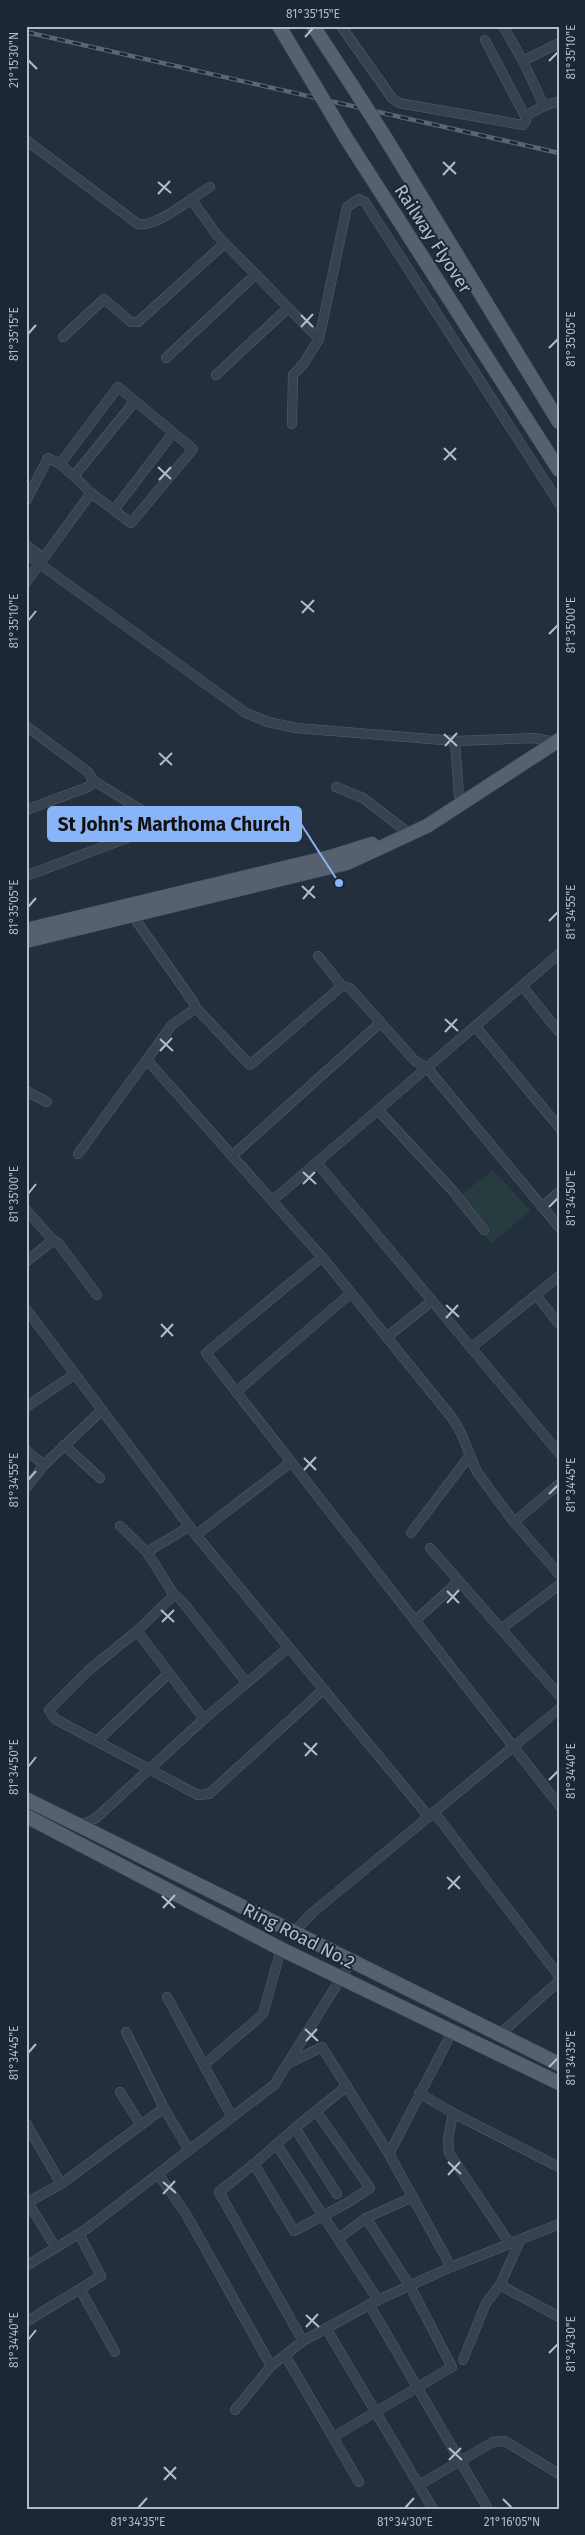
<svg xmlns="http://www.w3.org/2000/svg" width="585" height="2535" font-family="'Fira Sans',sans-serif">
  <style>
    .green { fill: #263c3f }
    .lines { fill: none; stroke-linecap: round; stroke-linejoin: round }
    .street-casing { stroke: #565f6c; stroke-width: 10 }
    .primary-casing { stroke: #414a57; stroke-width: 15 }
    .street { stroke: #38414e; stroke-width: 9 }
    .primary { stroke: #56606e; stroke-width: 14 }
    .rail-casing { stroke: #5a6575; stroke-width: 4.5 }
    .rail { stroke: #1d2633; stroke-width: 2.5; stroke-dasharray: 8; stroke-linecap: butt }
    .primary-bridge-casing { stroke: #414a57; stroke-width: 15; stroke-linecap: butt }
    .primary-bridge { stroke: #56606e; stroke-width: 14 }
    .ticks { fill: none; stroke: #b4bcc9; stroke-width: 2 }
    .labels { text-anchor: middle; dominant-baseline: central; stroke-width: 4; stroke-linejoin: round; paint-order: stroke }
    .street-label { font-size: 18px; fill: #b4bcc9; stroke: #1d2633 }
    .leader { fill: none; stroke: #8ab4f8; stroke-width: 2 }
    .callout-dot { fill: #8ab4f8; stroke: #1d2633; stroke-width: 2 }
    .callout { fill: #8ab4f8; stroke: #8ab4f8; stroke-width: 2 }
    .callout-label { font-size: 19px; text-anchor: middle; font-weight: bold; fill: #111 }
    .neatline { fill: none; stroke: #b4bcc9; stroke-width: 2 }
    .ticks-label { font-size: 12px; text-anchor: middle; fill: #b4bcc9 }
  </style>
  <rect width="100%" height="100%" fill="#242f3e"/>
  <!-- green -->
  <polygon class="green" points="493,1170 531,1211 491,1243 453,1201"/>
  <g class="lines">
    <!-- street casing -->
    <g class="street-casing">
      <g id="street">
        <polyline points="341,26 392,98 399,103 523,125 526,121 525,116"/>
        <polyline points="485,40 525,116 544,106 523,61 503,26"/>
        <polyline points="523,61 559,43"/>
        <polyline points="544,106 559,101"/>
        <path d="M26 140 138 224C156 228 193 197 210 187"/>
        <polyline points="191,199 217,235 319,339 347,207 359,199 365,202 559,503"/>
        <polyline points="63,337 104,299 131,322 138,322 225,243"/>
        <polyline points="166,358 255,275"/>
        <polyline points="216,375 288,308"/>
        <polyline points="292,424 293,375 304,363 319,339"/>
        <polyline points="74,476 91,493"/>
        <polyline points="26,501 48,458 60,464"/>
        <polyline points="114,510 173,433"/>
        <polyline points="26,545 42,557"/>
        <polyline points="26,554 246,713 268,722 296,728 455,741 533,738 556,742"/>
        <polyline points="26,582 91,493 131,523 193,449 135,401 74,476 60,464 118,387 135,401"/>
        <polyline points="26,726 88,772 94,781 151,816 157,822 153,828 26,876"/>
        <polyline points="455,741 459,796"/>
        <polyline points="336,787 363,798 410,834"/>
        <polyline points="26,810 88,787 94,781"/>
        <polyline points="130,912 194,1003 196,1008 250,1065 342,986"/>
        <polyline points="318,956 342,986 350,988 414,1060 428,1069 559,1227"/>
        <polyline points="523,987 559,1032"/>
        <polyline points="476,1027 559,1127"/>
        <polyline points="148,1061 322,1257 453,1419 461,1433 477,1472 514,1522 559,1574"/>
        <polyline points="26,1091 47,1102"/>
        <polyline points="379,1111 453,1191 484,1230"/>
        <polyline points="78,1154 172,1025 196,1008"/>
        <polyline points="232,1156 380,1023"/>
        <polyline points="317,1163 559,1453"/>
        <polyline points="272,1201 559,954"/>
        <polyline points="542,1207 559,1192"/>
        <polyline points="26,1210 53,1240 59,1244 97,1295"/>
        <polyline points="322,1257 206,1353 559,1805"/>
        <polyline points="26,1262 53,1240"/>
        <polyline points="536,1295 559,1324"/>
        <polyline points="26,1309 196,1535 429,1817"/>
        <polyline points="387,1337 432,1301"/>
        <polyline points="471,1348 559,1276"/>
        <polyline points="236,1392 351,1293"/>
        <polyline points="26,1407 75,1374"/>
        <polyline points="64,1445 100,1478"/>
        <polyline points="26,1450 44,1465"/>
        <polyline points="26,1488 44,1465 102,1410"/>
        <polyline points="514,1522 559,1484"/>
        <polyline points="120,1526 147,1552 174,1595 181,1600 246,1682"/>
        <polyline points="411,1533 470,1455"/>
        <polyline points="196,1535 291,1462"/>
        <polyline points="430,1548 559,1695"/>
        <polyline points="147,1552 190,1526"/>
        <polyline points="174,1595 137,1631 89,1670 49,1710 55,1719 198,1795 209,1794 324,1689"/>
        <polyline points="416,1620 459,1581"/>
        <polyline points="501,1629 559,1585"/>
        <polyline points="137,1631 204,1719"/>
        <polyline points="98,1740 169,1673"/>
        <polyline points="434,1812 559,1976"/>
        <polyline points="79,1826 96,1818 204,1719 289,1647"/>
        <polyline points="293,1933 312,1913 559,1709"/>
        <polyline points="167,1997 232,2117"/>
        <polyline points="126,2032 164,2108 189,2150"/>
        <polyline points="499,2035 559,1981"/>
        <polyline points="289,2063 322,2047 389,2154 451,2267"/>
        <polyline points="204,2065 263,2014 281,1949"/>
        <polyline points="120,2092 141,2125"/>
        <polyline points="419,2093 453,2113 559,2167"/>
        <polyline points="453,2113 448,2140 449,2153 510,2244"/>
        <polyline points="26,2123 61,2184"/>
        <polyline points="295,2128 347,2086"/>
        <polyline points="277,2145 378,2300"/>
        <polyline points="389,2154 452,2032"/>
        <polyline points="254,2164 295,2128 337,2194"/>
        <polyline points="158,2174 186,2214 271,2366"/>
        <polyline points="26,2199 56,2248"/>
        <polyline points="28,2202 61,2184 164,2108"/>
        <polyline points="79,2234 101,2276 80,2289"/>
        <polyline points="339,2238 366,2218 413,2197"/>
        <polyline points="26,2266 85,2230 274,2085 351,1962"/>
        <polyline points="500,2285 559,2317"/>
        <polyline points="369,2304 488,2509"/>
        <polyline points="26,2322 80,2289 115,2352"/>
        <polyline points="326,2328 433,2509"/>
        <polyline points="303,2341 219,2192 254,2164 294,2231 347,2203 370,2188 316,2111"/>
        <polyline points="285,2355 359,2482"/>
        <polyline points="463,2360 486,2303 500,2285 520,2241"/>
        <polyline points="235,2410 271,2366 303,2341 378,2300 451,2267 559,2224"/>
        <polyline points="333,2437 452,2367 410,2286 366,2218"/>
        <polyline points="419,2485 493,2442 505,2441 559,2474"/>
      </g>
    </g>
    <!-- primary casing -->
    <g class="primary-casing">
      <g id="primary">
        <polyline points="279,26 315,86"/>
        <polyline points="313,26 351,84"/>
        <polyline points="383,134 559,422"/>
        <polyline points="346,138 559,470"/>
        <polyline points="26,930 334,856 372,844"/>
        <polyline points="26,941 347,863 427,826 559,740"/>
        <polyline points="26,1799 559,2064"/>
        <polyline points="26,1816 281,1949 559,2083"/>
      </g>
    </g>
    <!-- street -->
    <use href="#street" class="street"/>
    <!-- primary -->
    <use href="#primary" class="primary"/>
    <!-- rail casing -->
    <g class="rail-casing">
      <polyline id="rail" points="26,32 559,153"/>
    </g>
    <!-- rail -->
    <use href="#rail" class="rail"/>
    <!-- primary-bridge casing -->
    <g class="primary-bridge-casing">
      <g id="primary-bridge">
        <polyline points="351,84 383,134"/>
        <polyline points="315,86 346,138"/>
      </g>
    </g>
    <!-- primary-bridge -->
    <use href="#primary-bridge" class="primary-bridge"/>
  </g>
  <!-- ticks -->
  <path class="ticks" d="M305 37 313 28M28 60 37 69M549 61 558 52M443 162 456 174M443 175 455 162M158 182 171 193M158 194 170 181M301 315 313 327M301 327 313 314M28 334 36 325M549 348 558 339M444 448 456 460M444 460 456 448M158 467 171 479M159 480 171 467M301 601 314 612M302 613 314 600M28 621 36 611M549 634 558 625M444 734 457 746M445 746 457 733M159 753 172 765M160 765 172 753M302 886 315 898M303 899 314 886M28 907 36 898M549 921 558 912M445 1019 458 1031M445 1032 457 1019M160 1039 173 1051M160 1051 172 1038M303 1172 316 1184M303 1184 315 1172M28 1194 36 1184M549 1207 558 1198M446 1305 459 1317M446 1318 458 1305M161 1324 173 1336M161 1337 173 1324M304 1458 316 1470M304 1470 316 1457M28 1480 36 1471M549 1494 558 1485M447 1591 459 1603M447 1603 459 1590M161 1610 174 1622M162 1622 174 1610M304 1743 317 1755M305 1756 317 1743M28 1767 36 1757M549 1780 558 1771M447 1877 460 1889M448 1889 460 1876M162 1896 175 1908M163 1908 175 1895M305 2029 318 2041M306 2041 317 2029M28 2053 36 2044M549 2067 558 2058M448 2162 461 2174M448 2175 460 2162M163 2182 176 2193M163 2194 175 2181M306 2315 319 2327M306 2327 318 2314M28 2340 36 2330M549 2353 558 2344M449 2448 462 2460M449 2460 461 2448M164 2467 176 2479M164 2480 176 2467M503 2499 512 2508M138 2508 147 2498M405 2508 414 2498"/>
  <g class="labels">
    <!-- street labels -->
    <g class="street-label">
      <text transform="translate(433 239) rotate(57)">Railway Flyover</text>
      <text transform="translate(299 1936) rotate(27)">Ring Road No.2</text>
    </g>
  </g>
  <!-- callouts -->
  <path class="leader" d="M339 883L301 824"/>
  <circle class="callout-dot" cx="339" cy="883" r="5"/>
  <rect class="callout" x="48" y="807" width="253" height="34" rx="5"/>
  <g class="callout-label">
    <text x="174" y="831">St John's Marthoma Church</text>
  </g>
  <!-- border -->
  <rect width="585" height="2535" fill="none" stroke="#1d2633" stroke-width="55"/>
  <rect x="28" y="28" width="530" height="2480" class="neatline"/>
  <g class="ticks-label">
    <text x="313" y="18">81°35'15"E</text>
    <text transform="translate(571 52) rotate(-90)" y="4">81°35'10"E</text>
    <text transform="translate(14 60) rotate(-90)" y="4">21°15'30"N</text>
    <text transform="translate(14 334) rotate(-90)" y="4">81°35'15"E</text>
    <text transform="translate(571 339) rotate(-90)" y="4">81°35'05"E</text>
    <text transform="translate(14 621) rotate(-90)" y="4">81°35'10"E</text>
    <text transform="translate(571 625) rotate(-90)" y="4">81°35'00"E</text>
    <text transform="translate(14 907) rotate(-90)" y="4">81°35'05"E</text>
    <text transform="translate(571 912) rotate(-90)" y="4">81°34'55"E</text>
    <text transform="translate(14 1194) rotate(-90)" y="4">81°35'00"E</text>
    <text transform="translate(571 1198) rotate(-90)" y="4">81°34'50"E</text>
    <text transform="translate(14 1480) rotate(-90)" y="4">81°34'55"E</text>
    <text transform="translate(571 1485) rotate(-90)" y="4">81°34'45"E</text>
    <text transform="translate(14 1767) rotate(-90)" y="4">81°34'50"E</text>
    <text transform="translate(571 1771) rotate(-90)" y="4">81°34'40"E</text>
    <text transform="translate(14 2053) rotate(-90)" y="4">81°34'45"E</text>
    <text transform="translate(571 2058) rotate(-90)" y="4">81°34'35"E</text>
    <text transform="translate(14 2340) rotate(-90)" y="4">81°34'40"E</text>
    <text transform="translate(571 2344) rotate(-90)" y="4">81°34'30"E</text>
    <text x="138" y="2526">81°34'35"E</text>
    <text x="405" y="2526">81°34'30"E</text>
    <text x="512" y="2526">21°16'05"N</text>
  </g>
</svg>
